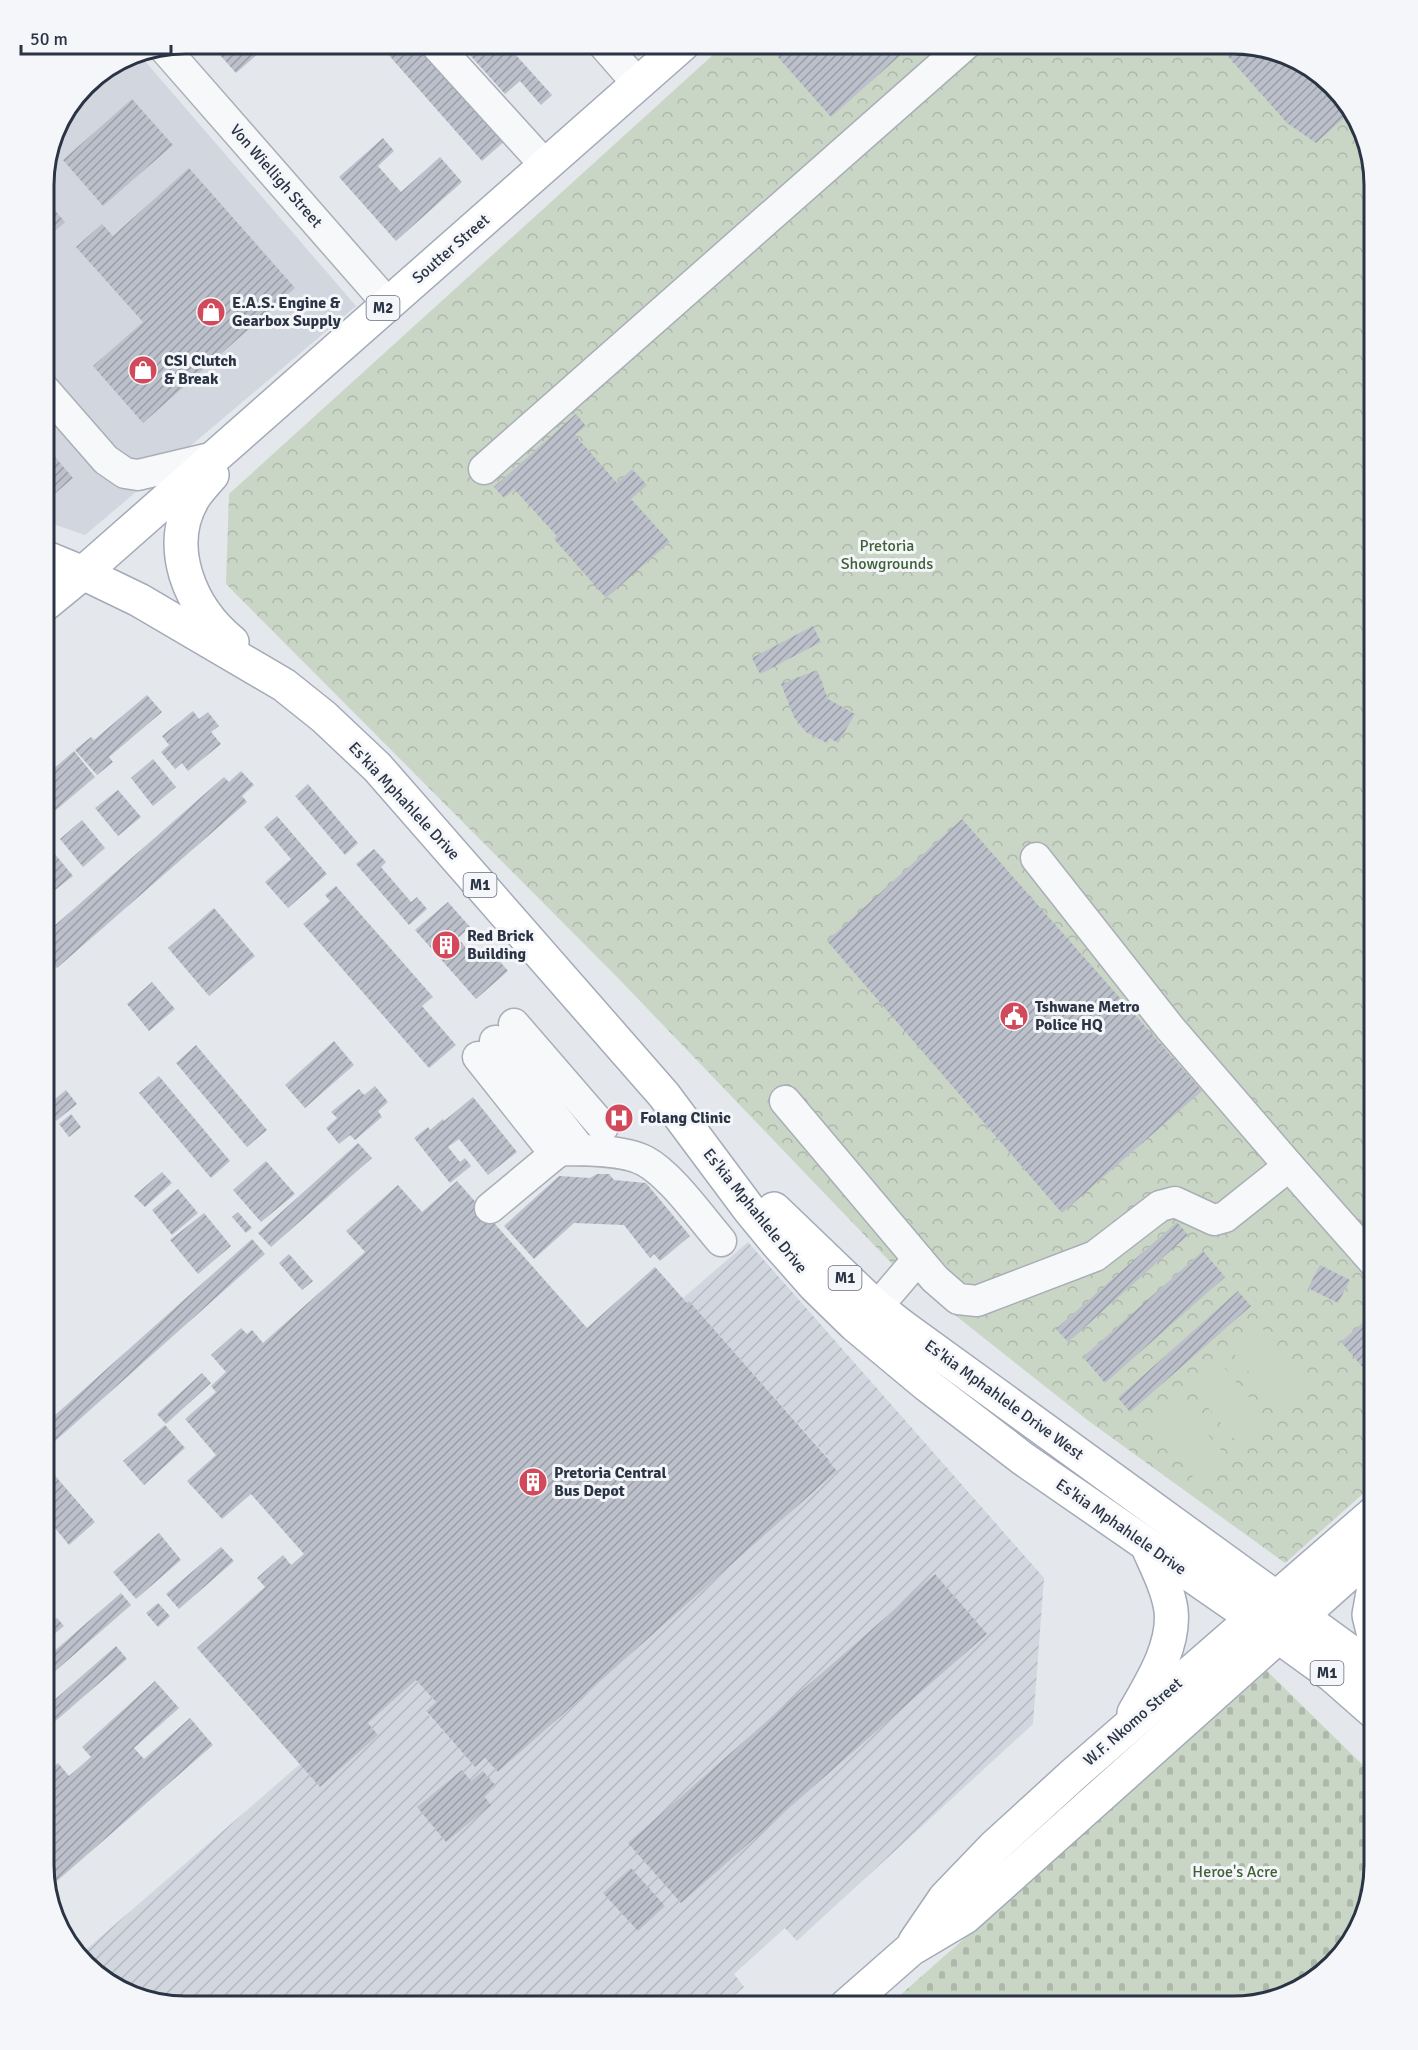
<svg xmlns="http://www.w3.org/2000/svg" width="1418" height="2050" font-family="Signika,sans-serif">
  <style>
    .built { fill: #d2d6de }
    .industrial { fill: url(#industrial-furrows) }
    .cemetery { fill: url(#cemetery-stones) }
    .park { fill: url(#park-crowns) }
    .pitch { fill: #c9d6c5 }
    .building { fill: url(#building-hatch) }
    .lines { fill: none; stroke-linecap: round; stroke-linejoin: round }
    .minor-casing { stroke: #a9aeb7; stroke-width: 33 }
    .major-casing { stroke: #a3abb8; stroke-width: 36 }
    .minor { stroke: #f7f8fa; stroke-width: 30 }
    .major { stroke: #fff; stroke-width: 33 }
    .labels { text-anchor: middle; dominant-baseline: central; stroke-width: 6; stroke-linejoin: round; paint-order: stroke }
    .shield { fill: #f4f6f9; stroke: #676e7b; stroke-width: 1.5 }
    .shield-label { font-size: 15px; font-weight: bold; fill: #2b3445 }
    .street-label { font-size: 16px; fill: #2b3445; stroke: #f4f6f9 }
    .poi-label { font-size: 16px; font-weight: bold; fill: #2b3445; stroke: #f4f6f9; text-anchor: start }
    .park-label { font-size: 16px; fill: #3f6138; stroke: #f4f6f9 }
    .rim { fill: none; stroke: #2b3445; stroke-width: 3 }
  </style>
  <defs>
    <pattern id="industrial-furrows" width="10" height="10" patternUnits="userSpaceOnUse" patternTransform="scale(1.5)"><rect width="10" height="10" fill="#d2d6de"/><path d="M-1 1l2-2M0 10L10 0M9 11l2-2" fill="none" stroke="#b4b8c0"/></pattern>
    <pattern id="cemetery-stones" width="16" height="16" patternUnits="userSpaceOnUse" patternTransform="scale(1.5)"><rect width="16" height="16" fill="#c9d6c5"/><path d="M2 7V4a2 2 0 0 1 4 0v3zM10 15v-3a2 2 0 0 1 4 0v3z" fill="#adb8ab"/></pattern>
    <pattern id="park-crowns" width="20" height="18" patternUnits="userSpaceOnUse" patternTransform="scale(1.5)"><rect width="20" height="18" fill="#c9d6c5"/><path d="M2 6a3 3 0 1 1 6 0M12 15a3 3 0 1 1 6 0" fill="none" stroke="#adb8ab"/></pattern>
    <pattern id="building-hatch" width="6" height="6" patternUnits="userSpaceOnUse" patternTransform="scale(1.5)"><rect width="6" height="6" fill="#bbc0ca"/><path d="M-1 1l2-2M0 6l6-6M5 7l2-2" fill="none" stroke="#989da6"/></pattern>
  </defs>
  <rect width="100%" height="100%" fill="#e4e7ec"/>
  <!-- built -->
  <polygon class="built" points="138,53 356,306 85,535 44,521 44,176 54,131 85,85 131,54"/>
  <!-- industrial -->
  <polygon class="industrial" points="748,1242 1044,1578 1033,1724 797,1941 785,1928 734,1974 744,1987 722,2006 176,2006 114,1987 81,1954 300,1764 378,1735 368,1723 416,1680 436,1702 426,1712 475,1767 485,1758 498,1772 836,1472 829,1462 830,1460 689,1301 687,1303 683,1298"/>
  <!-- cemetery -->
  <polygon class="cemetery" points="1267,1671 1374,1776 1374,1865 1355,1936 1303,1988 1233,2006 888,2006"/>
  <!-- park -->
  <polygon class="park" points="725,44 1242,44 1311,67 1356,115 1374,185 1374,1484 1285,1563 1090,1422 898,1270 618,978 226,584 229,494"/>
  <!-- pitch -->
  <g class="pitch">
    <polygon points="1260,1326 1314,1390 1284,1414 1231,1350"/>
    <polygon points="1218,1360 1271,1424 1242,1448 1188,1384"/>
    <polygon points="1176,1396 1229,1460 1199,1484 1146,1420"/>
  </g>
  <!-- building -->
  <g class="building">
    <polygon points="210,44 269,44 236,73"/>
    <polygon points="396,44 420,44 506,140 482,161 386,52"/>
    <polygon points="460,44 486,44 492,50 499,44 506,44 552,95 541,105 520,81 505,94"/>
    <polygon points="791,44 913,44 831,117 777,56"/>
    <polygon points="1217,44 1242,44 1311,67 1352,111 1316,143 1287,123"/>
    <polygon points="132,99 173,145 103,206 63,160"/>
    <polygon points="383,138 394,151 378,166 401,192 440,157 462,182 396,241 339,177"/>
    <polygon points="189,168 295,288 143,423 93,366 143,322 76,247 102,224 113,236"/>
    <polygon points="44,198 65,222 44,241"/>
    <polygon points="576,414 586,426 575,435 617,483 632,469 647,485 631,499 670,542 606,598 554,539 557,536 514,489 504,498 494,487"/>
    <polygon points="44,444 73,478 44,503"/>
    <polygon points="813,626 821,642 760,674 752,658"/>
    <polygon points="817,670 828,699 855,714 838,743 830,738 827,743 806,732 794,717 781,684"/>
    <polygon points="147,695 162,712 109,757 113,762 97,775 75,750 91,737 94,740"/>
    <polygon points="193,711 199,719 208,712 219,726 211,732 221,744 188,771 182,763 175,769 161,752 169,745 162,736"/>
    <polygon points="44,750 54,762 44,771"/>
    <polygon points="74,751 95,777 50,815 44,807 44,777"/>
    <polygon points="153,759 176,787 153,806 131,778"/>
    <polygon points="241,771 254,785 242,796 247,802 57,968 54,964 44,972 44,935 224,777 229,782"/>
    <polygon points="308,784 358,843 345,855 295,796"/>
    <polygon points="118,790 141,817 118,836 95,808"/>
    <polygon points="277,816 327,874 288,908 265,882 291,859 264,827"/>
    <polygon points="962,819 1202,1091 1062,1213 827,941"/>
    <polygon points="82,820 105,848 83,867 60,839"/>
    <polygon points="50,848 73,876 50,894 44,886 44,854"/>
    <polygon points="374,849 386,862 381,867 411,902 417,897 427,909 409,925 356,864"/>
    <polygon points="336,886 433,997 422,1006 456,1045 429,1068 303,924 330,901 325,895"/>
    <polygon points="44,888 50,895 44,900"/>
    <polygon points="448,902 470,927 458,938 478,962 491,951 508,971 476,999 415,930"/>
    <polygon points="214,908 255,956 209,996 168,948"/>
    <polygon points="152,982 175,1009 149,1031 127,1004"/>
    <polygon points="334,1041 354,1065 305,1108 285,1085"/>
    <polygon points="196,1045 267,1130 247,1147 176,1063"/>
    <polygon points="159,1076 230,1161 211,1178 139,1093"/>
    <polygon points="375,1086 388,1102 378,1111 382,1117 355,1140 350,1135 339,1144 326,1128 337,1118 331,1112 359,1089 364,1095"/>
    <polygon points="66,1090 77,1104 56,1121 45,1107"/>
    <polygon points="473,1097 517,1152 488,1175 459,1139 448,1147 460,1162 465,1158 471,1166 450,1183 414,1138 428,1127 430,1130 443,1119 444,1121"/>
    <polygon points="71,1114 81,1127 69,1137 59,1124"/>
    <polygon points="358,1143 372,1158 271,1247 258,1233"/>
    <polygon points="266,1161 295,1194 261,1222 233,1190"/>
    <polygon points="162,1172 172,1183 145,1207 134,1196"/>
    <polygon points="597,1174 609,1174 614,1180 646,1183 690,1236 660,1261 654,1254 650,1258 624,1225 574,1223 534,1259 504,1226 559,1176 590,1178"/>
    <polygon points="457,1181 587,1328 655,1267 687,1303 689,1301 830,1461 829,1462 837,1471 498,1772 485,1758 475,1767 426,1711 436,1702 416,1680 368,1723 378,1735 320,1787 197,1648 265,1587 257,1578 283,1555 291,1565 304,1554 251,1494 222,1519 187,1481 216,1455 185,1419 216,1392 211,1386 226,1372 211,1355 241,1328 247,1334 252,1330 263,1343 365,1252 346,1231 398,1185 422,1212"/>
    <polygon points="178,1189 198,1213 172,1235 152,1210"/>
    <polygon points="238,1212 252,1228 246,1233 232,1217"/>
    <polygon points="204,1213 231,1246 198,1274 170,1240"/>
    <polygon points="1177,1222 1188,1235 1068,1342 1056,1329"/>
    <polygon points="252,1239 265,1254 44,1451 44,1425"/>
    <polygon points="1203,1251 1225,1277 1105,1383 1083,1357"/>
    <polygon points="289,1254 313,1281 302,1290 279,1263"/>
    <polygon points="1320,1265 1350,1280 1338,1303 1308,1288"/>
    <polygon points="1238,1291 1251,1306 1130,1412 1118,1398"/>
    <polygon points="1369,1317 1374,1324 1374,1364 1373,1362 1365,1370 1341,1342"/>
    <polygon points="202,1373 211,1383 166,1424 157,1414"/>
    <polygon points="165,1425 185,1448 144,1485 123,1461"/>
    <polygon points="51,1471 95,1522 69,1545 44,1515 44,1477"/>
    <polygon points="159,1533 181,1560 136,1599 113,1572"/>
    <polygon points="221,1547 234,1561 179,1609 166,1594"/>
    <polygon points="935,1574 987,1634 681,1903 628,1843"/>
    <polygon points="121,1593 131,1605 44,1681 44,1660"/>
    <polygon points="158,1603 170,1616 158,1627 146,1613"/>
    <polygon points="57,1618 64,1626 53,1635 46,1628"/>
    <polygon points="116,1646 127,1659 44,1731 44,1709"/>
    <polygon points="155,1681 179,1708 134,1748 144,1759 190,1718 213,1745 57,1881 44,1865 44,1846 54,1836 45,1826 44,1828 44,1776 58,1763 69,1776 91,1757 82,1747"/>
    <polygon points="462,1770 471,1781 483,1771 496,1786 484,1796 491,1805 446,1842 417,1807"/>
    <polygon points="631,1868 665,1906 638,1931 603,1893"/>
  </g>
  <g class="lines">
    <!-- minor casing -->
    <g class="minor-casing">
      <g id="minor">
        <polyline points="435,44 545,165"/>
        <polyline points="603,44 638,84"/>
        <polyline points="164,48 388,304"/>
        <polyline points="44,389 106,460 125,473 138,475 214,457"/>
        <polyline points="484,469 966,44"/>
        <polyline points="1036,858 1170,1028 1289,1166 1374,1262"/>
        <polyline points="514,1024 603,1127"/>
        <polyline points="495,1041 581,1150"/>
        <polyline points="478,1057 555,1154"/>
        <polyline points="785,1101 935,1279 958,1299 977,1301 1095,1256 1160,1206 1175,1202 1214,1220 1225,1217 1289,1166"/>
        <path d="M490 1208 555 1154 562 1150C585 1150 625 1150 645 1161 671 1175 701 1218 721 1241"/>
        <polyline points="877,1307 918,1259"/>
      </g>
    </g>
    <!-- major casing -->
    <g class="major-casing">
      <g id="major">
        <path d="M212 475C206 482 199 489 194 497 164 546 190 608 232 642"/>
        <polyline points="44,557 83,573 139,600 284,685 324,717 377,767 664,1095 749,1209 777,1243 815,1286 855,1325 927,1385 1022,1458 1253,1618 1333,1676 1374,1712"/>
        <polyline points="44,605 83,573 683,44"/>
        <polyline points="774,1209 872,1303 903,1327 1374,1669"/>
        <polyline points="1374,1636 1369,1615 1374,1587"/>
        <path d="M1134 1713C1151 1683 1175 1646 1171 1610 1168 1588 1156 1566 1147 1545"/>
        <polyline points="915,1942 945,1898 994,1847 1075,1773 1374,1513"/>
        <polyline points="846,2006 911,1949 965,1917 1374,1551"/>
      </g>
    </g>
    <!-- minor -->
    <use href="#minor" class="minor"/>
    <!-- major -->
    <use href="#major" class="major"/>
  </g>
  <!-- icons -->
  <defs>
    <g id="shop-disc" transform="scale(1.5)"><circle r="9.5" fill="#d1495b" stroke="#f4f6f9"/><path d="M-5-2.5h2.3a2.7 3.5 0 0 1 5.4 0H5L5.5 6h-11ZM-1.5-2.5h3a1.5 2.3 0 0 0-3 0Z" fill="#fff"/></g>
    <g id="building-disc" transform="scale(1.5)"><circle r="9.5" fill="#d1495b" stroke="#f4f6f9"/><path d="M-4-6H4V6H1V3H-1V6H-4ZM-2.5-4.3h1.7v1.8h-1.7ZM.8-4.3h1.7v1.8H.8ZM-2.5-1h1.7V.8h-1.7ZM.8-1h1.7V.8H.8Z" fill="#fff"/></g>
    <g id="civic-disc" transform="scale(1.5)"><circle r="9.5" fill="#d1495b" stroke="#f4f6f9"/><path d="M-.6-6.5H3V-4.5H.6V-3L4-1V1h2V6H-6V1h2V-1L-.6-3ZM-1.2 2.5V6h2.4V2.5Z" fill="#fff"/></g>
    <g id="hospital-disc" transform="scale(1.5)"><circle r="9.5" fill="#d1495b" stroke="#f4f6f9"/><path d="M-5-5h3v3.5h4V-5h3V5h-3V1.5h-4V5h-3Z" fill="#fff"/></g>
  </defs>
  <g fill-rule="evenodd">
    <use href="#shop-disc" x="211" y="312"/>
    <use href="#shop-disc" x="143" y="370"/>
    <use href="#building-disc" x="446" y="945"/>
    <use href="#civic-disc" x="1014" y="1016"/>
    <use href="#hospital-disc" x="619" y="1118"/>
    <use href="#building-disc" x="533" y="1482"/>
  </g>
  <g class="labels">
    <!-- shield labels -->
    <g class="shield">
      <rect x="366.5" y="296" width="33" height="24" rx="4.5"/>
      <rect x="463.5" y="873" width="33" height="24" rx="4.5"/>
      <rect x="828.5" y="1266" width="33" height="24" rx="4.5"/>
      <rect x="1310.5" y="1661" width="33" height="24" rx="4.5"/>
    </g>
    <g class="shield-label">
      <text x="383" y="308">M2</text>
      <text x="480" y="885">M1</text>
      <text x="845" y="1278">M1</text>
      <text x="1327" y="1673">M1</text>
    </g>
    <!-- street labels -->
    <g class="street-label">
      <text transform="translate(276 176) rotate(49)">Von Wielligh Street</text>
      <text transform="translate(451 249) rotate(-41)">Soutter Street</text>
      <text transform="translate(404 801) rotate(47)">Es'kia Mphahlele Drive</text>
      <text transform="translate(755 1211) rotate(51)">Es'kia Mphahlele Drive</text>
      <text transform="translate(1004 1400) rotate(36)">Es'kia Mphahlele Drive West</text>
      <text transform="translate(1121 1527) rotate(35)">Es'kia Mphahlele Drive</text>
      <text transform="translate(1133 1722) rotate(-41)">W.F. Nkomo Street</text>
    </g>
    <!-- poi labels -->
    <g class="poi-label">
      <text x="232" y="303">E.A.S. Engine &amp;<tspan x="232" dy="18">Gearbox Supply</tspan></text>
      <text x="164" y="361">CSI Clutch<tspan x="164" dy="18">&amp; Break</tspan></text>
      <text x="467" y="936">Red Brick<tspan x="467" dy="18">Building</tspan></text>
      <text x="1035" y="1007">Tshwane Metro<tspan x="1035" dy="18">Police HQ</tspan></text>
      <text x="640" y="1118">Folang Clinic</text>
      <text x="554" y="1473">Pretoria Central<tspan x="554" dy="18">Bus Depot</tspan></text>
    </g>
    <!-- park labels -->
    <g class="park-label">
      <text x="887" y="546">Pretoria<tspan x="887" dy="18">Showgrounds</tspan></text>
      <text x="1235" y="1872">Heroe's Acre</text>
    </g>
  </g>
  <!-- crop -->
  <path d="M0 0H1418V2050H0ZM185 54H1233A131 131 0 0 1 1364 185V1865A131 131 0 0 1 1233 1996H185A131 131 0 0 1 54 1865V185A131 131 0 0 1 185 54Z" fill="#f4f6f9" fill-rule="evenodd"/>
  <path class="rim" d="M185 54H1233A131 131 0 0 1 1364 185V1865A131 131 0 0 1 1233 1996H185A131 131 0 0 1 54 1865V185A131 131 0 0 1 185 54Z"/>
  <!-- scale -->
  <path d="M21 45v9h150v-9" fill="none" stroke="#2b3445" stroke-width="3"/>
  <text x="30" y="45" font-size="18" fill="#2b3445" stroke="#f4f6f9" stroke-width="4.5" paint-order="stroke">50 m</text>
</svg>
